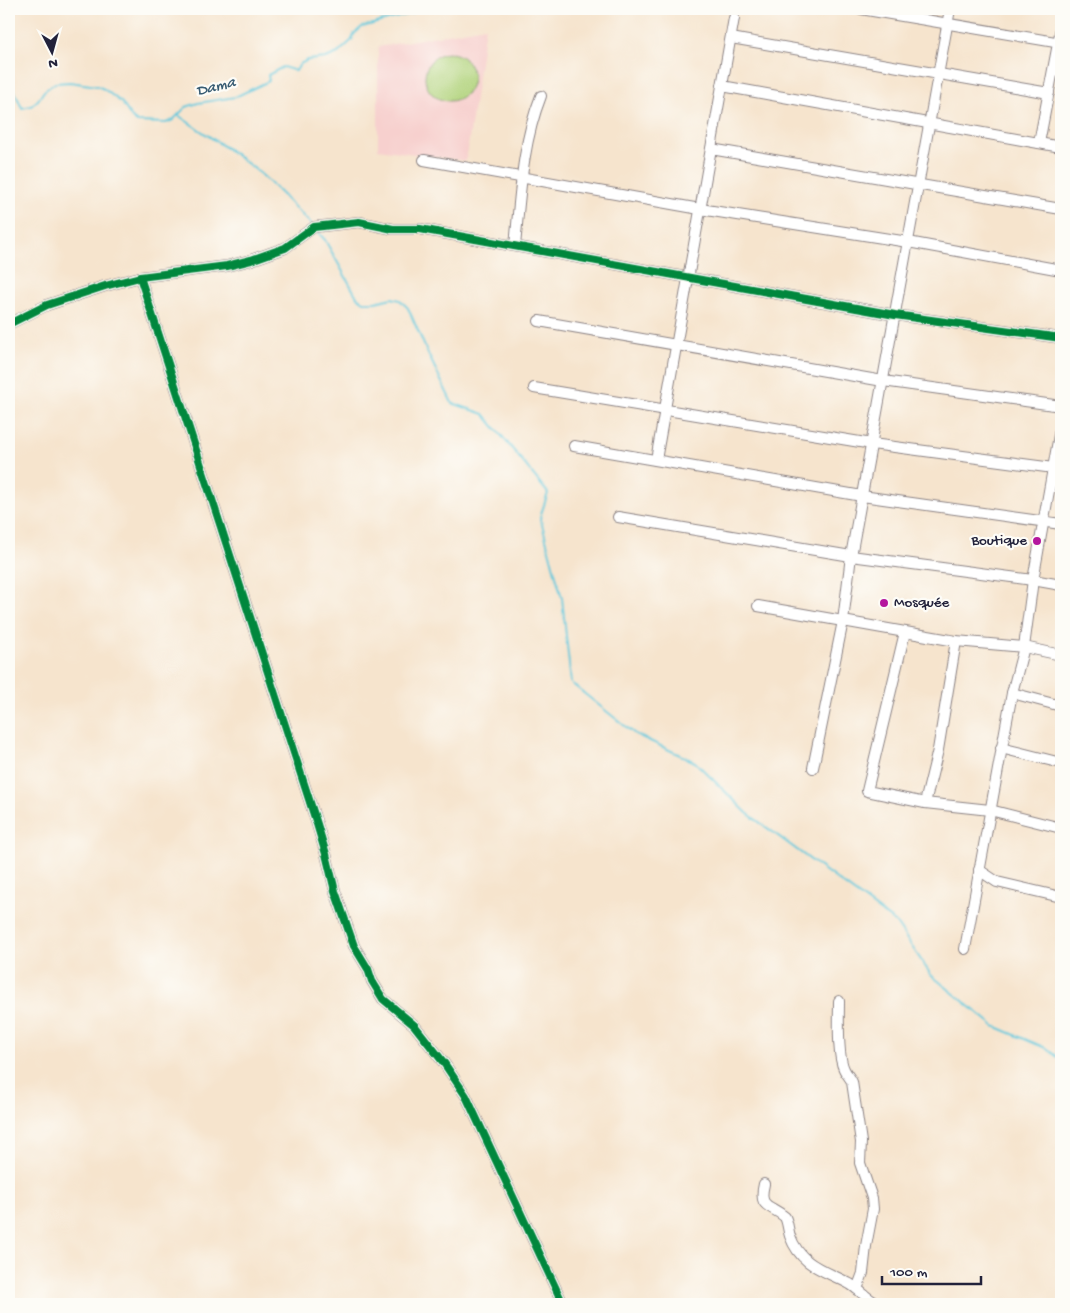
<svg xmlns="http://www.w3.org/2000/svg" width="1070" height="1313" font-family="'Gochi Hand',sans-serif">
  <style>
    .built { fill: #f7d0ce }
    .green { fill: #b1d37c; stroke: #6a7a5c }
    .lines { fill: none; stroke-linecap: round; stroke-linejoin: round }
    .stream { stroke: #60c8dc; stroke-width: 2 }
    .minor-casing { stroke: #8c8384; stroke-width: 12 }
    .minor { stroke: #fff; stroke-width: 10 }
    .cycleway-casing { stroke: #fdfcf7; stroke-width: 11 }
    .cycleway { stroke: #00873e; stroke-width: 8 }
    .poi-dot { fill: #b5179e; stroke: #fdfcf7; stroke-width: 2 }
    .labels { text-anchor: middle; dominant-baseline: central; stroke-width: 4.5; stroke-linejoin: round; paint-order: stroke }
    .poi-label { font-size: 15px; fill: #22223b; stroke: #fdfcf7; text-anchor: end }
    .water-label { font-size: 16px; font-style: italic; fill: #385c73; stroke: #fdfcf7 }
  </style>
  <rect width="100%" height="100%" fill="#fdfcf7"/>
  <filter id="ink" filterUnits="userSpaceOnUse"><feTurbulence type="fractalNoise" baseFrequency=".02" numOctaves="2"/><feDisplacementMap in="SourceGraphic" scale="10" xChannelSelector="R" yChannelSelector="G"/><feConvolveMatrix kernelMatrix="1 2 1 2 8 2 1 2 1" color-interpolation-filters="sRGB"/></filter>
  <filter id="wash" filterUnits="userSpaceOnUse"><feTurbulence type="fractalNoise" baseFrequency=".0096" numOctaves="4" result="noise"/><feDisplacementMap in="SourceGraphic" scale="20" xChannelSelector="R" yChannelSelector="G"/><feGaussianBlur stdDeviation="1.12" result="paint"/><feColorMatrix in="noise" values="0 0 0 0 0 0 0 0 0 0 0 0 0 0 0 0 0 1.4 0 .05"/><feComposite in="paint" operator="in"/></filter>
  <g filter="url(#wash)">
    <rect width="100%" height="100%" fill="#f6e4cd"/>
    <!-- built -->
    <polygon class="built" points="485,27 466,161 378,149 378,47"/>
    <!-- green -->
    <circle class="green" cx="449" cy="77" r="24"/>
    <g class="lines">
      <!-- stream -->
      <g class="stream">
        <polyline points="9,79 22,108 31,106 38,100 44,91 55,83 70,82 97,86 104,89 122,103 132,118 137,122 166,123 173,120 186,107 198,103 235,97 269,81 268,75 283,67 296,71 300,64 308,60 326,58 338,53 352,40 354,34 362,27 413,13 416,9"/>
        <path d="M178 115C207 136 239 154 265 178 281 193 296 209 311 224"/>
        <polyline points="316,230 325,240 357,297 364,302 375,302 392,298 400,300 408,308 428,354 452,403 484,414 548,493 540,517 562,598 571,683 635,734 695,762 747,813 896,923 931,975 994,1026 1048,1049 1061,1060"/>
      </g>
    </g>
  </g>
  <g filter="url(#ink)">
    <g class="lines">
      <!-- minor casing -->
      <g class="minor-casing">
        <g id="minor">
          <polyline points="861,9 1061,43"/>
          <polyline points="731,38 1049,93"/>
          <polyline points="722,86 1061,147"/>
          <polyline points="1039,143 1061,28"/>
          <polyline points="711,149 1061,209"/>
          <polyline points="424,160 700,209 908,242 1061,270"/>
          <path d="M515 246C520 196 522 144 541 96"/>
          <polyline points="140,277 317,824 326,854 335,891 354,946 368,969 372,981 383,999 414,1025 444,1063 466,1096 563,1304"/>
          <polyline points="539,321 883,381 1061,406"/>
          <polyline points="9,324 47,305 105,286 140,277 227,266 251,260 285,248 314,227 359,222 393,229 420,229 895,315 1061,338"/>
          <polyline points="534,388 872,444 1061,469"/>
          <polyline points="574,446 862,496 1061,524"/>
          <polyline points="656,460 734,18"/>
          <polyline points="618,517 851,556 1033,580 1061,585"/>
          <polyline points="758,606 956,641 1024,647 1061,655"/>
          <polyline points="905,632 867,791 925,803 990,810 1061,828"/>
          <polyline points="1012,693 1061,706"/>
          <polyline points="1001,748 1061,763"/>
          <polyline points="813,768 843,621 851,556 950,9"/>
          <polyline points="925,803 938,750 956,641"/>
          <polyline points="979,870 997,882 1061,897"/>
          <polyline points="965,949 1012,693 1024,647 1033,580 1061,424"/>
          <path d="M839 1001C839 1017 837 1055 844 1069 846 1074 850 1077 852 1082L861 1142 860 1163 872 1198 873 1209 866 1246 863 1273 857 1289"/>
          <path d="M764 1184C758 1209 770 1204 785 1217 788 1223 788 1230 790 1236 801 1266 824 1270 850 1284 860 1290 867 1299 878 1304"/>
        </g>
      </g>
      <!-- minor -->
      <use href="#minor" class="minor"/>
      <!-- cycleway casing -->
      <g class="cycleway-casing">
        <g id="cycleway">
          <polyline points="140,277 317,824 326,854 335,891 354,946 368,969 372,981 383,999 414,1025 444,1063 466,1096 563,1304"/>
          <polyline points="9,324 47,305 105,286 140,277 227,266 251,260 285,248 314,227 359,222 393,229 420,229 895,315 1061,338"/>
        </g>
      </g>
      <!-- cycleway -->
      <use href="#cycleway" class="cycleway"/>
    </g>
  </g>
  <!-- markers -->
  <g class="poi-dot">
    <circle cx="1037" cy="541" r="5"/>
    <circle cx="884" cy="603" r="5"/>
  </g>
  <g class="labels">
    <!-- poi labels -->
    <g class="poi-label">
      <text x="1027" y="541">Boutique</text>
      <text x="894" y="603" text-anchor="start">Mosquée</text>
    </g>
    <!-- water labels -->
    <g class="water-label">
      <text transform="translate(216 88) rotate(-14)">Dama</text>
    </g>
  </g>
  <!-- margin -->
  <rect width="1070" height="1313" fill="none" stroke="#fdfcf7" stroke-width="30"/>
  <!-- north arrow -->
  <g transform="translate(52 52) rotate(174)" stroke="#fdfcf7" stroke-width="4" paint-order="stroke">
  <path d="M0-4L9 19L0 12L-9 19Z" fill="#22223b"/>
  <text y="-8" font-size="14" font-weight="bold" text-anchor="middle" fill="#22223b">N</text>
  </g>
  <!-- scale -->
  <path d="M882 1276v8h99v-8" fill="none" stroke="#22223b" stroke-width="2.5"/>
  <text x="890" y="1276" font-size="15" fill="#22223b" stroke="#fdfcf7" stroke-width="4" paint-order="stroke">100 m</text>
</svg>
